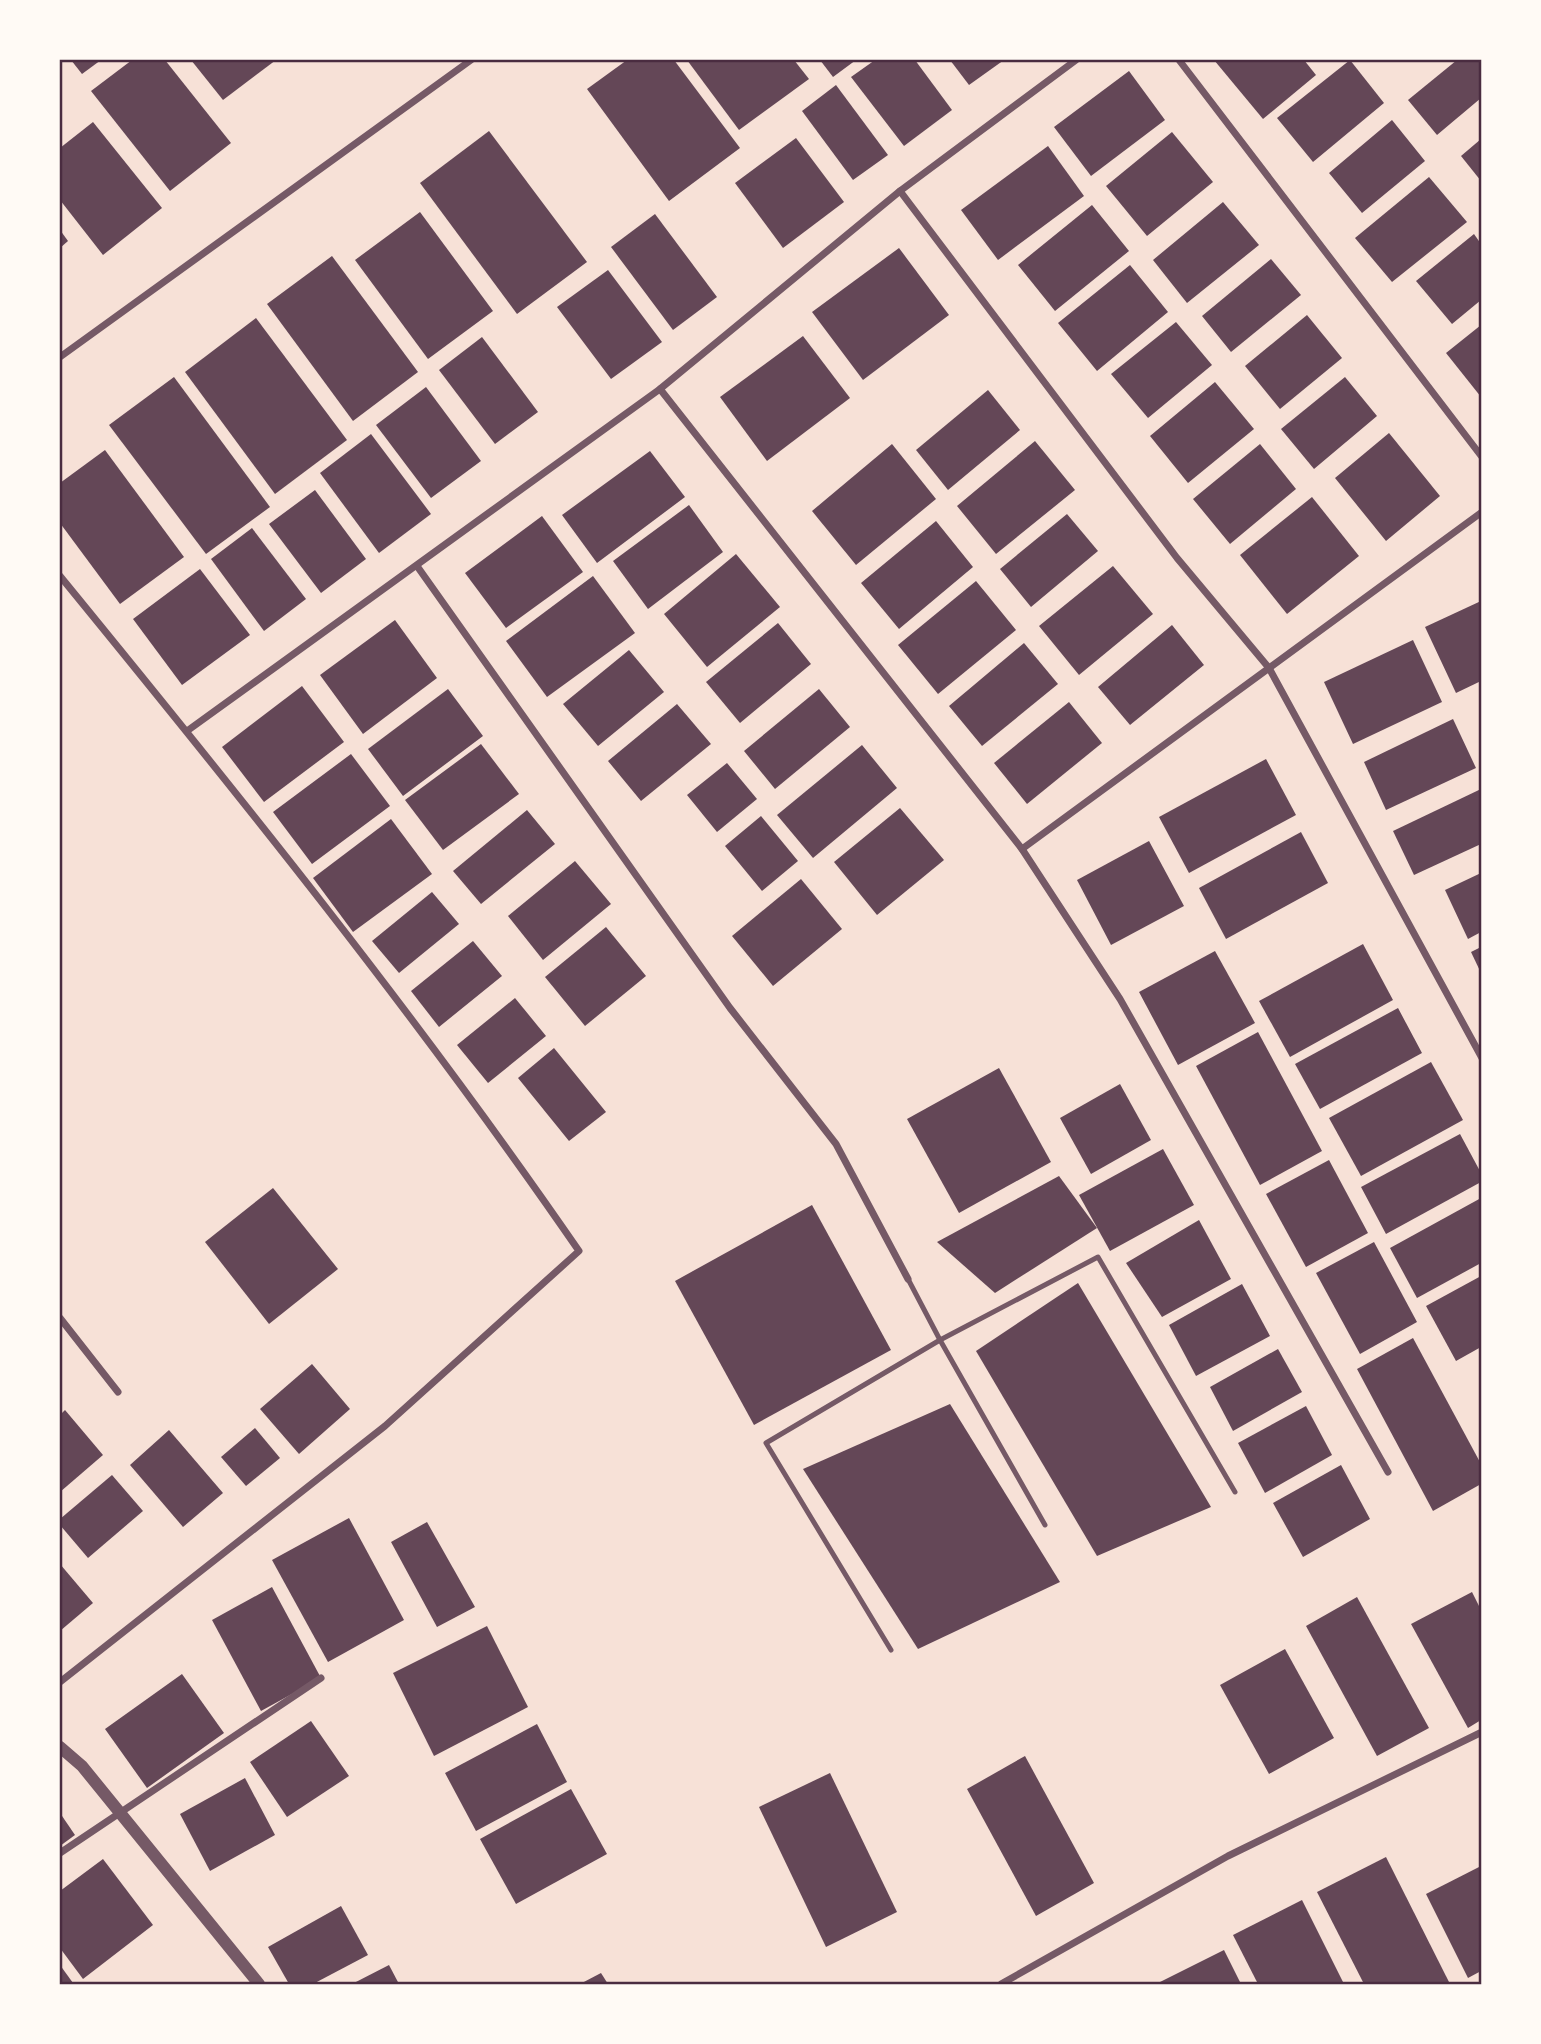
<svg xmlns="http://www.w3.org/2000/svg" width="1541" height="2044" font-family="'IBM Plex Serif',serif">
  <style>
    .building { fill: #644757 }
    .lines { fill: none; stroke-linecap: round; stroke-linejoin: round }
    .service { stroke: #755966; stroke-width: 5 }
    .minor { stroke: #755966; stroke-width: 7 }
    .tertiary { stroke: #755966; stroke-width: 12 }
    .neatline { fill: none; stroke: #4a2c40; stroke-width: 2.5 }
  </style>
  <rect width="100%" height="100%" fill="#f7e1d7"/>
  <!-- building -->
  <g class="building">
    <polygon points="71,60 101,60 82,74"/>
    <polygon points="132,60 165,60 231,143 170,191 91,91"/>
    <polygon points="191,60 276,60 223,100"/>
    <polygon points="627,60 674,60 740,148 669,201 587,89"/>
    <polygon points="687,60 794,60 809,79 739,130"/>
    <polygon points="820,60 856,60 833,77"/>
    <polygon points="875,60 915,60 952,110 904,146 851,77"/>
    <polygon points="950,60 1004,60 969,85"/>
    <polygon points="1214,60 1304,60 1316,75 1263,119"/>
    <polygon points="1350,60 1384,103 1313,162 1277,118"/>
    <polygon points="1457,60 1481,62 1481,98 1437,135 1408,100"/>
    <polygon points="1129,71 1165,120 1091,176 1054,127"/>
    <polygon points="836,85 888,155 853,180 802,111"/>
    <polygon points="1392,120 1425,161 1362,213 1329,173"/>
    <polygon points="93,122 162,208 103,255 60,200 60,148"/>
    <polygon points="489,131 587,262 517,314 420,183"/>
    <polygon points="1172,132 1213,182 1147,236 1106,186"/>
    <polygon points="796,138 844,202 783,248 735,183"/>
    <polygon points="1481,139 1481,181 1461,156"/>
    <polygon points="1048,146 1084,196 998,260 961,210"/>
    <polygon points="1429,177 1467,222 1392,282 1355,238"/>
    <polygon points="1223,202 1259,245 1187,303 1153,260"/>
    <polygon points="1092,205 1129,251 1055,311 1018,265"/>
    <polygon points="420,212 493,311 428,359 355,260"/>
    <polygon points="655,214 717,297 673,330 611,247"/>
    <polygon points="60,230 68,241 60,248"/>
    <polygon points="1474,234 1481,244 1481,300 1452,324 1416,281"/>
    <polygon points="899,248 949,315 863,380 812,312"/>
    <polygon points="332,256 418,372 353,421 267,304"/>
    <polygon points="1271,259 1301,295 1231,352 1202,316"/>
    <polygon points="1130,265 1168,312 1097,371 1058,323"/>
    <polygon points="608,270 662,342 611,379 557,307"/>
    <polygon points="1307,315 1342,358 1280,409 1245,366"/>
    <polygon points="256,318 347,440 275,494 185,372"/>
    <polygon points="1176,322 1212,365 1148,418 1111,374"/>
    <polygon points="1481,325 1481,397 1446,353"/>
    <polygon points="803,336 850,398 767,461 720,397"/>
    <polygon points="482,337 538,412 495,444 439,370"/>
    <polygon points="174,377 270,507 206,554 109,425"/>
    <polygon points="1345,377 1377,416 1314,469 1281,429"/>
    <polygon points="1215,382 1254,429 1188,483 1150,436"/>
    <polygon points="426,387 481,461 431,498 376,425"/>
    <polygon points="988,390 1020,430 948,490 916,450"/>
    <polygon points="1389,433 1440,496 1386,541 1335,478"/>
    <polygon points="371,434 431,514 379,553 320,473"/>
    <polygon points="1035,441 1075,490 996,554 957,506"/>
    <polygon points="892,444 936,499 856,565 812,511"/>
    <polygon points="1260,444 1296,489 1230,544 1193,499"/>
    <polygon points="105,450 184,557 120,604 60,523 60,483"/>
    <polygon points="650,451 685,497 597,563 562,515"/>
    <polygon points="315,490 366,559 321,593 269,524"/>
    <polygon points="1312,497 1359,556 1287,614 1240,555"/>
    <polygon points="689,505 723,552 648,609 613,561"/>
    <polygon points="1067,514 1098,551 1031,607 1000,569"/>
    <polygon points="542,516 583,572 506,628 465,573"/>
    <polygon points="936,521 973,567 899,629 861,583"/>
    <polygon points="252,528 306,599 264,631 211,559"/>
    <polygon points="736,554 780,607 707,667 664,614"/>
    <polygon points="1113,566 1153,614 1079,675 1039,626"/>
    <polygon points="200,569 250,635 182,685 133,619"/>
    <polygon points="593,576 635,633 547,697 506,641"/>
    <polygon points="976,581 1016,630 938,694 898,645"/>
    <polygon points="1481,601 1481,681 1456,693 1425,627"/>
    <polygon points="395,620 437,678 363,734 320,675"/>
    <polygon points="778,623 811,664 740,723 706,682"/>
    <polygon points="1172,625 1204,665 1130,725 1098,687"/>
    <polygon points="1413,640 1442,702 1353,744 1324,682"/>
    <polygon points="1024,643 1058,684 982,746 949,706"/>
    <polygon points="629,650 664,692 598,746 563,704"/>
    <polygon points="302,686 344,742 264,802 222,747"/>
    <polygon points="448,689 483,736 403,796 368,749"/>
    <polygon points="819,689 850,727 775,789 744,751"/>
    <polygon points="1069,702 1102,743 1027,804 994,763"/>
    <polygon points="677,704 711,744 641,801 608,761"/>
    <polygon points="1453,719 1476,768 1386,810 1364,762"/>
    <polygon points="481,744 519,794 443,850 405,800"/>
    <polygon points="862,745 897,788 813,858 777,815"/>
    <polygon points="351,754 390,806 312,864 273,812"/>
    <polygon points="1266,759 1296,815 1189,873 1159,817"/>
    <polygon points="727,763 757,799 717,832 687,795"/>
    <polygon points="1481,789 1481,844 1414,875 1393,831"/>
    <polygon points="900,808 944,860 877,915 834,862"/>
    <polygon points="527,810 555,844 481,904 453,871"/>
    <polygon points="761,816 798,861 762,891 725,846"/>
    <polygon points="391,819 432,874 353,932 313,878"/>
    <polygon points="1301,832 1328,883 1226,939 1199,888"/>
    <polygon points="1149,841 1184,906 1111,945 1077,880"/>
    <polygon points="575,861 611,904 543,960 508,916"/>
    <polygon points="1481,873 1481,932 1468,939 1445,890"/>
    <polygon points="801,879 842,929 773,986 732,936"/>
    <polygon points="432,892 459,924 399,973 372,941"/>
    <polygon points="606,927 646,976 585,1026 545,977"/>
    <polygon points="473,941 502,976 439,1027 411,991"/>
    <polygon points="1363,944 1393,1000 1290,1057 1259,1001"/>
    <polygon points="1481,947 1481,973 1471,952"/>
    <polygon points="1215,951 1255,1023 1178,1065 1139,992"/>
    <polygon points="515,998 546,1036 488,1083 457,1045"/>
    <polygon points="1398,1008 1422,1053 1320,1109 1295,1064"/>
    <polygon points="1258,1032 1322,1151 1260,1185 1196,1066"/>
    <polygon points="554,1048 606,1112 569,1141 518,1078"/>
    <polygon points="1431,1062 1463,1120 1361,1176 1329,1118"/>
    <polygon points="999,1068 1051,1162 959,1213 907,1119"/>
    <polygon points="1120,1084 1151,1140 1091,1174 1060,1118"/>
    <polygon points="1460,1134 1481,1173 1481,1182 1386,1234 1361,1187"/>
    <polygon points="1163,1149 1194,1205 1110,1251 1079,1195"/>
    <polygon points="1329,1160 1368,1233 1306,1267 1266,1194"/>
    <polygon points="1059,1176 1097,1228 995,1293 937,1242"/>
    <polygon points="273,1188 338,1269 269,1324 205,1242"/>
    <polygon points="1481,1198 1481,1263 1417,1298 1390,1248"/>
    <polygon points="812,1205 891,1350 754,1425 675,1281"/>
    <polygon points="1199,1220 1231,1279 1162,1317 1126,1263"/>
    <polygon points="1374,1242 1417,1322 1360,1354 1316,1273"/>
    <polygon points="1481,1276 1481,1347 1456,1361 1426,1306"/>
    <polygon points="1078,1283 1211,1507 1097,1556 976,1351"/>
    <polygon points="1242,1284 1270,1336 1196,1376 1169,1325"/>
    <polygon points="1413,1338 1481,1464 1481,1484 1433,1511 1357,1369"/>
    <polygon points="1278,1349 1302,1392 1233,1431 1210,1387"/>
    <polygon points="312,1364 350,1409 299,1454 260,1409"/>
    <polygon points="950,1404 1060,1582 918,1649 803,1469"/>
    <polygon points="1306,1406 1332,1455 1265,1493 1238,1443"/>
    <polygon points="65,1410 103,1455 60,1492 60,1415"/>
    <polygon points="255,1428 280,1458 246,1486 221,1457"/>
    <polygon points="169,1430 223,1493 183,1527 130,1465"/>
    <polygon points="1341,1465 1370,1519 1303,1557 1273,1503"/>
    <polygon points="112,1475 143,1511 88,1558 60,1525 60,1519"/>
    <polygon points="349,1518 404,1620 328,1662 272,1560"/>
    <polygon points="427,1522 475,1607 437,1627 391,1542"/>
    <polygon points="60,1564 93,1603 60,1631"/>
    <polygon points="272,1587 321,1678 261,1711 212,1620"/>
    <polygon points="1472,1592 1481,1610 1481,1720 1468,1728 1411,1624"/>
    <polygon points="1357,1597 1429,1728 1377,1756 1306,1626"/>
    <polygon points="487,1626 528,1707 434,1756 393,1673"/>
    <polygon points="1285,1649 1334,1738 1269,1774 1220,1685"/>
    <polygon points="182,1674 224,1733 147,1788 105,1729"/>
    <polygon points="311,1721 349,1776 287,1817 250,1762"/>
    <polygon points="537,1724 567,1782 476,1831 445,1773"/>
    <polygon points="1025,1756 1094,1883 1036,1916 967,1789"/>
    <polygon points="830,1773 897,1912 826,1947 759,1807"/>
    <polygon points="245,1778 275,1835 210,1871 180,1814"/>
    <polygon points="571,1789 607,1854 516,1904 480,1839"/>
    <polygon points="60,1813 75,1835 60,1846"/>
    <polygon points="1386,1857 1450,1984 1364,1984 1317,1892"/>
    <polygon points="103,1859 153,1925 83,1979 60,1948 60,1891"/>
    <polygon points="1481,1866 1481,1971 1468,1978 1426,1894"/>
    <polygon points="1302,1900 1344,1984 1258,1984 1233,1935"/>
    <polygon points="341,1906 368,1955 313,1984 289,1984 268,1947"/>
    <polygon points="1224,1950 1241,1984 1156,1984"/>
    <polygon points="60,1965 73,1983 72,1984 60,1984"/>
    <polygon points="389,1965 399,1984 352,1984"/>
    <polygon points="601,1973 608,1984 580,1984"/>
  </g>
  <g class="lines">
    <!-- service -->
    <g class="service">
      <polyline points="908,1279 940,1340 1098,1257 1235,1492"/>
      <polyline points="891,1650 766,1443 940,1340 1045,1525"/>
    </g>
    <!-- minor -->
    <g class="minor">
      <polyline points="1179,60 1482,457"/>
      <polyline points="900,191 1177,558 1269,668 1482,1058"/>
      <polyline points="60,357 471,60"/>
      <polyline points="660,389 1022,849 1120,999 1388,1472"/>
      <polyline points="417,566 730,1008 836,1144 908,1279"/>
      <path d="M60 576C239 795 418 1017 579 1251L385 1426 60 1682"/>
      <polyline points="187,731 660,389 900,191 1076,60"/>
      <polyline points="1022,849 1482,512"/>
      <polyline points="60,1318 118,1392"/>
      <polyline points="60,1853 321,1678"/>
      <polyline points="1001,1984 1228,1856 1482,1732"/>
    </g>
    <!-- tertiary -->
    <polyline class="tertiary" points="60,1747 82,1766 259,1984"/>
  </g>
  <!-- border -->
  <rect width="1541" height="2044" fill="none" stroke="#fffaf5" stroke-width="122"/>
  <rect x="61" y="61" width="1419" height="1922" class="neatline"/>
</svg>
